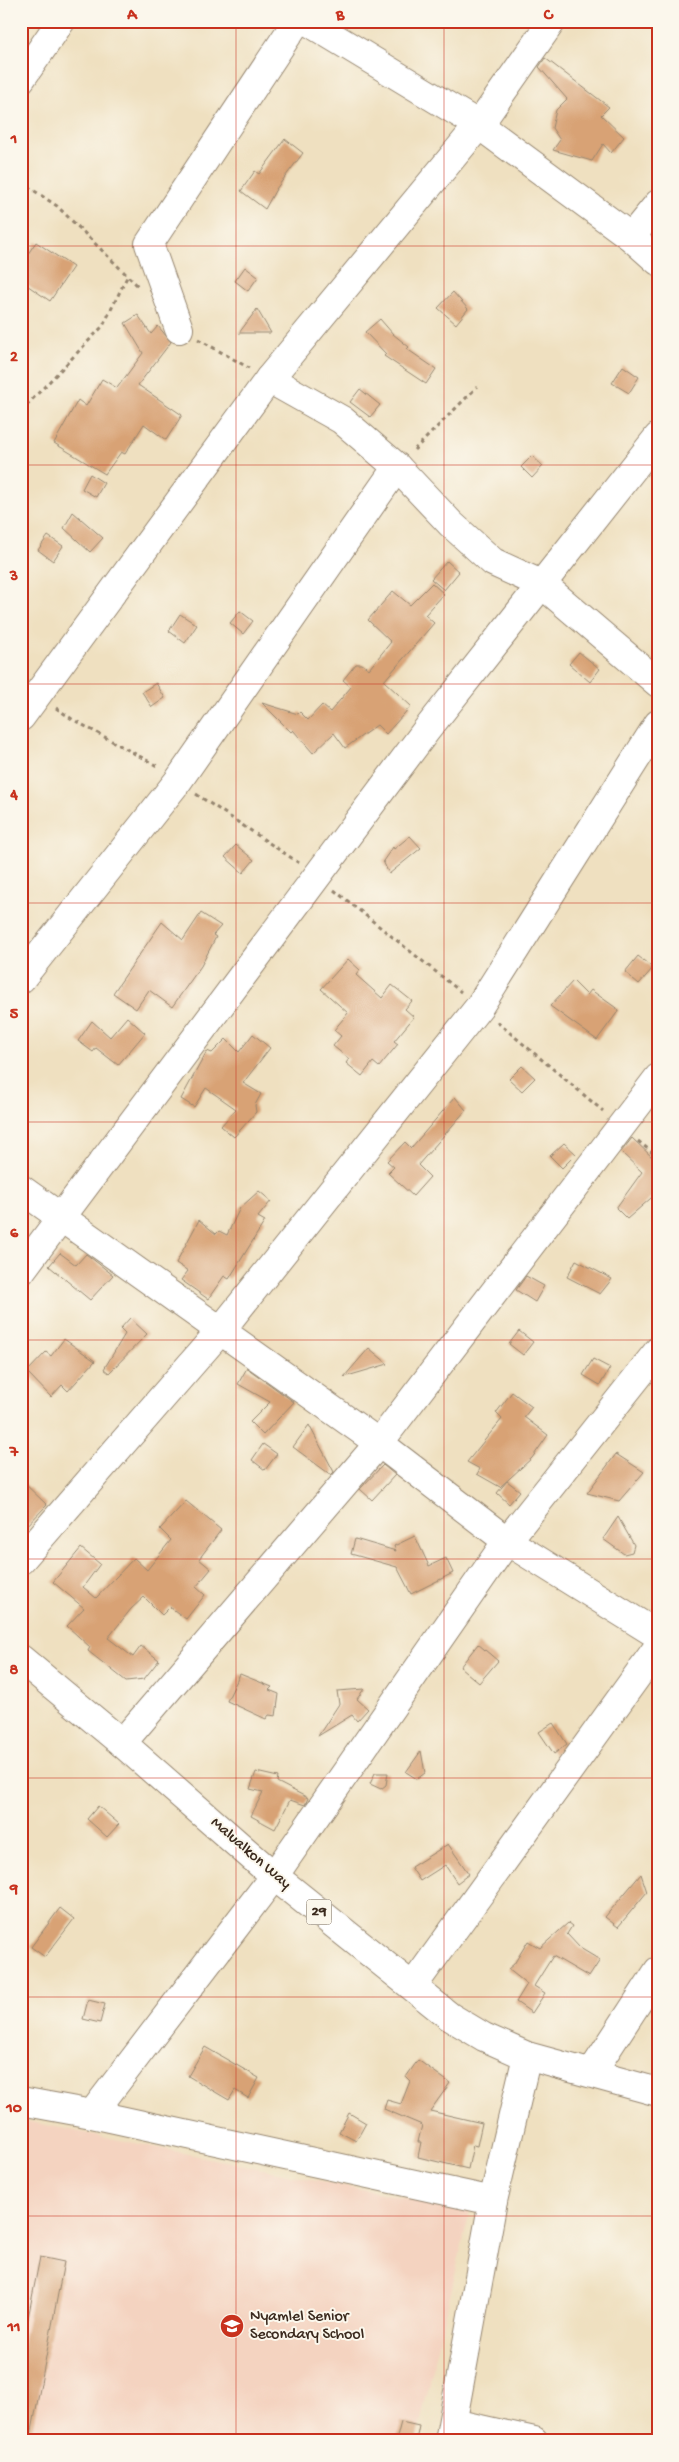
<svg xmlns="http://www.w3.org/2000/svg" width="679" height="2462" font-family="'Gochi Hand',sans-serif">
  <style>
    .built { fill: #f4d3c0 }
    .building { fill: #d8a274 }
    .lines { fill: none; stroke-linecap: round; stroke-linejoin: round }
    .minor-casing { stroke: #95856f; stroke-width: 30 }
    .major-casing { stroke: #95856f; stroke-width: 30 }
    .path { stroke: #95856f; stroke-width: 3; stroke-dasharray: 4 4; stroke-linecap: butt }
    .minor { stroke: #fff; stroke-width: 28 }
    .major { stroke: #fff; stroke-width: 28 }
    .grid { fill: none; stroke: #c8321e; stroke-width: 1; stroke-opacity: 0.55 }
    .labels { text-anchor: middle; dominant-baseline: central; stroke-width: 4; stroke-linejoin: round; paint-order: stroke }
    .shield { fill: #fbf7ec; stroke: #75685c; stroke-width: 1 }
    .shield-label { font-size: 15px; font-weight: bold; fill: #3b2a1e }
    .street-label { font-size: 16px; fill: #3b2a1e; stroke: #fbf7ec }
    .poi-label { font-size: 16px; fill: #3b2a1e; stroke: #fbf7ec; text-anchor: start }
    .neatline { fill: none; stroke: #c8321e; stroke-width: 2 }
    .grid-label { font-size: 16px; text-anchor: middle; font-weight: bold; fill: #c8321e }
  </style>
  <rect width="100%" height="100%" fill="#fbf7ec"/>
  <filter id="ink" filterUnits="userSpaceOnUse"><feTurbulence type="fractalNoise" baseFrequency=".02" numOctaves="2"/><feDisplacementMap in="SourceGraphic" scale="10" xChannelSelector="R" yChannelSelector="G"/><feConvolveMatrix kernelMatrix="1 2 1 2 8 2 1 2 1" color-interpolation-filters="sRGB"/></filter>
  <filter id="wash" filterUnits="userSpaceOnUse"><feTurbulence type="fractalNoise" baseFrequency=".0096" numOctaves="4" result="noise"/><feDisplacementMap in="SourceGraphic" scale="20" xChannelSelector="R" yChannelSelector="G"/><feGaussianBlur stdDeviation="1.12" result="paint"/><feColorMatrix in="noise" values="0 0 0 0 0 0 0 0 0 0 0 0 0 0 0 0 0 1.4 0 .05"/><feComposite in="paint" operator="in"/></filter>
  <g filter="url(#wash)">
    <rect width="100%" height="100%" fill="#efe0c0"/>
    <!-- built -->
    <polygon class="built" points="21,2120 470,2211 416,2441 21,2441"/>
    <g id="blocks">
      <!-- building -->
      <g class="building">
        <polygon points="545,58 609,107 601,115 624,137 611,153 603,144 592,161 553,150 560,140 552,128 556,110 567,99 539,67"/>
        <polygon points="285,139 303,153 276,189 265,209 241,191 255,171 259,174"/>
        <polygon points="36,242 73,267 50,301 21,281 21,264"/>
        <polygon points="245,267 258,277 248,291 235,281"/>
        <polygon points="453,292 468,309 456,324 438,308"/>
        <polygon points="257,309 271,333 239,333"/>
        <polygon points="138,315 151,334 158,326 171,342 138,385 182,415 166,440 144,424 125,454 121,452 105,474 54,443 78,400 86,406 102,379 117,388 143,353 125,323"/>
        <polygon points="380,319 393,334 409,347 407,349 436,369 426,384 384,356 386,354 365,332"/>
        <polygon points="623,366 639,377 629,393 612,383"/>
        <polygon points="360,389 380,405 370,417 350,402"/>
        <polygon points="532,456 543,466 532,478 521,467"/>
        <polygon points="90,474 104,483 96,497 82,489"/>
        <polygon points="73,512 103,538 90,552 64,528"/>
        <polygon points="48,536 63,546 53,561 38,550"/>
        <polygon points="447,561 459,572 444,590 431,579"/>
        <polygon points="432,583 444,594 425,615 434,623 384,681 411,706 386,734 377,725 345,748 334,733 313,753 293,730 291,732 262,703 298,714 300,712 308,720 322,705 330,712 351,687 343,680 356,664 362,664 369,669 391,642 368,620 393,591 410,605"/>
        <polygon points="240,611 253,621 243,634 230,623"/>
        <polygon points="180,614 197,625 185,643 169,631"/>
        <polygon points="579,652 600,669 590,682 569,664"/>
        <polygon points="156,683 165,698 152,707 142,692"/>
        <polygon points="410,836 421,848 389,874 383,861 393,847 394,849"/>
        <polygon points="236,845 254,860 243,873 225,857"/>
        <polygon points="201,913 221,926 213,935 216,937 201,966 172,1007 149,990 136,1009 113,993 162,922 183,940"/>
        <polygon points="638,956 653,968 639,984 625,972"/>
        <polygon points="348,959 360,970 356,975 382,998 392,985 412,1001 405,1009 414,1017 394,1041 398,1044 379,1067 373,1062 362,1076 346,1063 349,1059 333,1046 341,1036 334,1030 348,1013 321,989"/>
        <polygon points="573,981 587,995 591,990 619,1010 597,1040 550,1006"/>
        <polygon points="127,1017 145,1033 118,1065 96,1048 93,1052 78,1041 92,1021 110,1037"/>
        <polygon points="253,1034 270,1048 243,1083 261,1094 255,1105 256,1112 234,1137 221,1126 236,1109 206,1088 194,1107 181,1099 207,1051 212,1053 226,1039 239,1052"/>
        <polygon points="522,1066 535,1078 522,1091 509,1079"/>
        <polygon points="455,1097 466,1110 418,1165 430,1177 413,1196 388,1173 394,1167 387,1161 405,1142 411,1148"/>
        <polygon points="632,1138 653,1158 658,1152 658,1192 627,1219 616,1208 642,1172 621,1152"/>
        <polygon points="564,1143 576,1154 562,1168 550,1156"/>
        <polygon points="259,1191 271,1201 258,1217 265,1221 229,1279 224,1276 208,1299 181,1280 188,1271 176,1263 199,1220 216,1234 219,1231 227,1235 240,1208"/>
        <polygon points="60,1253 76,1265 86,1254 113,1275 90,1300 49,1266"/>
        <polygon points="576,1260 612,1279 600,1294 567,1277"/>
        <polygon points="526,1276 544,1286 535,1302 516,1290"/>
        <polygon points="130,1318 147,1334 109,1373 104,1369 125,1334 120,1329"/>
        <polygon points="519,1331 533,1342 523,1355 509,1344"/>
        <polygon points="64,1339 95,1361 68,1391 62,1385 51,1397 27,1372 46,1352 51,1356"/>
        <polygon points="369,1348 388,1364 344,1377"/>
        <polygon points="593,1359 610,1368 600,1385 583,1375"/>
        <polygon points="247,1368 294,1402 263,1435 250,1422 270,1402 238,1384"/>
        <polygon points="512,1392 532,1407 524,1417 548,1435 532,1458 500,1487 477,1474 480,1469 467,1462 502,1419 496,1413"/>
        <polygon points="309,1425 334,1472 331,1475 293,1447"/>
        <polygon points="263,1444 277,1454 265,1470 252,1460"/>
        <polygon points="616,1454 644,1472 619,1501 587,1493"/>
        <polygon points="383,1465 395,1475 372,1500 360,1489"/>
        <polygon points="21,1480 47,1505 21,1532"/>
        <polygon points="507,1481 520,1491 509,1504 497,1493"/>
        <polygon points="186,1501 221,1530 199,1559 211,1569 196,1587 205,1595 186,1619 170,1607 162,1615 144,1597 131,1609 108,1638 133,1657 141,1646 159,1660 144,1679 126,1681 88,1651 90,1647 67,1626 84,1608 53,1582 81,1548 100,1564 83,1587 96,1598 134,1558 147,1570 171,1540 160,1529"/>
        <polygon points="618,1517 634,1545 632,1552 624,1554 603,1539"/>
        <polygon points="415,1536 429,1566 446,1558 453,1573 411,1594 397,1567 351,1554 355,1539 396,1551 394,1546"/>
        <polygon points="478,1644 498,1661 479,1683 460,1667"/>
        <polygon points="240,1674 272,1687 269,1690 279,1694 276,1716 269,1715 266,1719 227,1701"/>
        <polygon points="364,1689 357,1699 368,1709 357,1721 352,1715 318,1736 339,1704 337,1691"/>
        <polygon points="553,1723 567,1744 554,1754 539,1732"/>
        <polygon points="421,1751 425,1773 417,1779 406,1772"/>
        <polygon points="256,1772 278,1777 277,1782 308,1798 305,1805 290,1800 275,1829 251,1816 263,1792 250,1789"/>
        <polygon points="375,1773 388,1773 386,1785 381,1789 370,1784"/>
        <polygon points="98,1806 119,1824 107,1837 87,1819"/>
        <polygon points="448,1844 469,1874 457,1883 445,1865 420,1881 411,1867"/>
        <polygon points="641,1874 647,1892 618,1927 605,1917"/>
        <polygon points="60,1908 74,1919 45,1957 31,1947"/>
        <polygon points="568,1923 572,1926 567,1934 580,1948 600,1960 589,1977 553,1956 534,1986 545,1993 532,2013 516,2002 527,1984 508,1969 514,1964 528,1941 540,1948"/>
        <polygon points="88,2000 105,2004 100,2023 83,2019"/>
        <polygon points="205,2047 259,2078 248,2098 235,2090 229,2100 188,2076"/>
        <polygon points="418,2060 450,2083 430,2111 482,2123 477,2146 473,2145 468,2169 418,2157 421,2142 418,2142 422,2125 384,2109 387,2100 401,2104 410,2081 406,2077"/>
        <polygon points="349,2113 366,2123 356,2141 339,2132"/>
        <polygon points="40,2257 64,2262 30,2441 21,2441 21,2354"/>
        <polygon points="401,2422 419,2426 416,2441 396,2441"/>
      </g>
    </g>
  </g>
  <g filter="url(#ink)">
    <use href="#blocks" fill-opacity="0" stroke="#95856f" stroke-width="1"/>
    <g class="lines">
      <!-- minor casing -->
      <g class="minor-casing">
        <g id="minor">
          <polyline points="307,21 479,125 631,237 658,261"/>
          <polyline points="21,79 61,21"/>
          <polyline points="631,237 658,204"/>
          <polyline points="179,329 149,244 297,21"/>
          <polyline points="269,379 342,420 397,467 451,524 493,562 543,585 658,683"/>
          <polyline points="21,717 269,379 479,125 552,21"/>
          <polyline points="21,979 178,781 397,467"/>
          <polyline points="21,1189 379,1443 507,1541 658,1635"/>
          <polyline points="21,1271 425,732 658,437"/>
          <polyline points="21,1560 221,1330 479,1007 658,724"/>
          <polyline points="122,1743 379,1443 658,1078"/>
          <polyline points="413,1986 658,1647"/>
          <polyline points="592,2072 658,1971"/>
          <polyline points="21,2101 92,2114 493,2201"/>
          <polyline points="92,2114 274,1876 507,1541 658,1351"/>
          <polyline points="453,2423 534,2441"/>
        </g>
      </g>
      <!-- major casing -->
      <g class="major-casing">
        <g id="major">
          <polyline points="21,1659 122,1743 274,1876 449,2016 484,2037 527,2056 658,2092"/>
          <polyline points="449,2441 493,2201 527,2056"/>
        </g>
      </g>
      <!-- path -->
      <g class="path">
        <polyline points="21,182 57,206 138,286"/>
        <polyline points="198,339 249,368"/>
        <polyline points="21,411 103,326 128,275"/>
        <polyline points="414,450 477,387"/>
        <polyline points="56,708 72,719 159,767"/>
        <polyline points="196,794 299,863"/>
        <polyline points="334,890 461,992"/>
        <polyline points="497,1022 603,1111"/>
        <polyline points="638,1141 658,1157"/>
      </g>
      <!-- minor -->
      <use href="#minor" class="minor"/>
      <!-- major -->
      <use href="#major" class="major"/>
    </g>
  </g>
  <!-- grid -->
  <path class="grid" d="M236 21V2441M444 21V2441M21 246H658M21 465H658M21 684H658M21 903H658M21 1122H658M21 1340H658M21 1559H658M21 1778H658M21 1997H658M21 2216H658"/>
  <!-- icons -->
  <defs>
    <g id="school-disc" transform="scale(1.25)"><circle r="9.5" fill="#c8321e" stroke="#fbf7ec"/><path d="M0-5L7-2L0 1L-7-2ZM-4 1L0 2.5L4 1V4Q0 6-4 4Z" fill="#fff"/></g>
  </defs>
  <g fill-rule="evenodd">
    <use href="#school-disc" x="232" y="2326"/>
  </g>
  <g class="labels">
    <!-- shield labels -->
    <rect class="shield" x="306.5" y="1899.5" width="25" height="25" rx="4"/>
    <g class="shield-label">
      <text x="319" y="1912">29</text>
    </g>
    <!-- street labels -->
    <g class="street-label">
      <text transform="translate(250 1854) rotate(41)">Malualkon Way</text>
    </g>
    <!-- poi labels -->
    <g class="poi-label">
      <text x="250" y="2317">Nyamlel Senior<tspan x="250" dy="18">Secondary School</tspan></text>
    </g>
  </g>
  <!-- margin -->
  <rect width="679" height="2462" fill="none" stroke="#fbf7ec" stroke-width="55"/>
  <rect x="28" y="28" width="624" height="2406" class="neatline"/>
  <g class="grid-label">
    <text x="132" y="19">A</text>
    <text x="340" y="19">B</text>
    <text x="548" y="19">C</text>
    <text x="14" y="143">1</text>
    <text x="14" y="361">2</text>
    <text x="14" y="580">3</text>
    <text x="14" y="799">4</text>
    <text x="14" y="1018">5</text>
    <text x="14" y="1237">6</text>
    <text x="14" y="1456">7</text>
    <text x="14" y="1674">8</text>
    <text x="14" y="1893">9</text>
    <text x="14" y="2112">10</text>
    <text x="14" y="2331">11</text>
  </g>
</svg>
